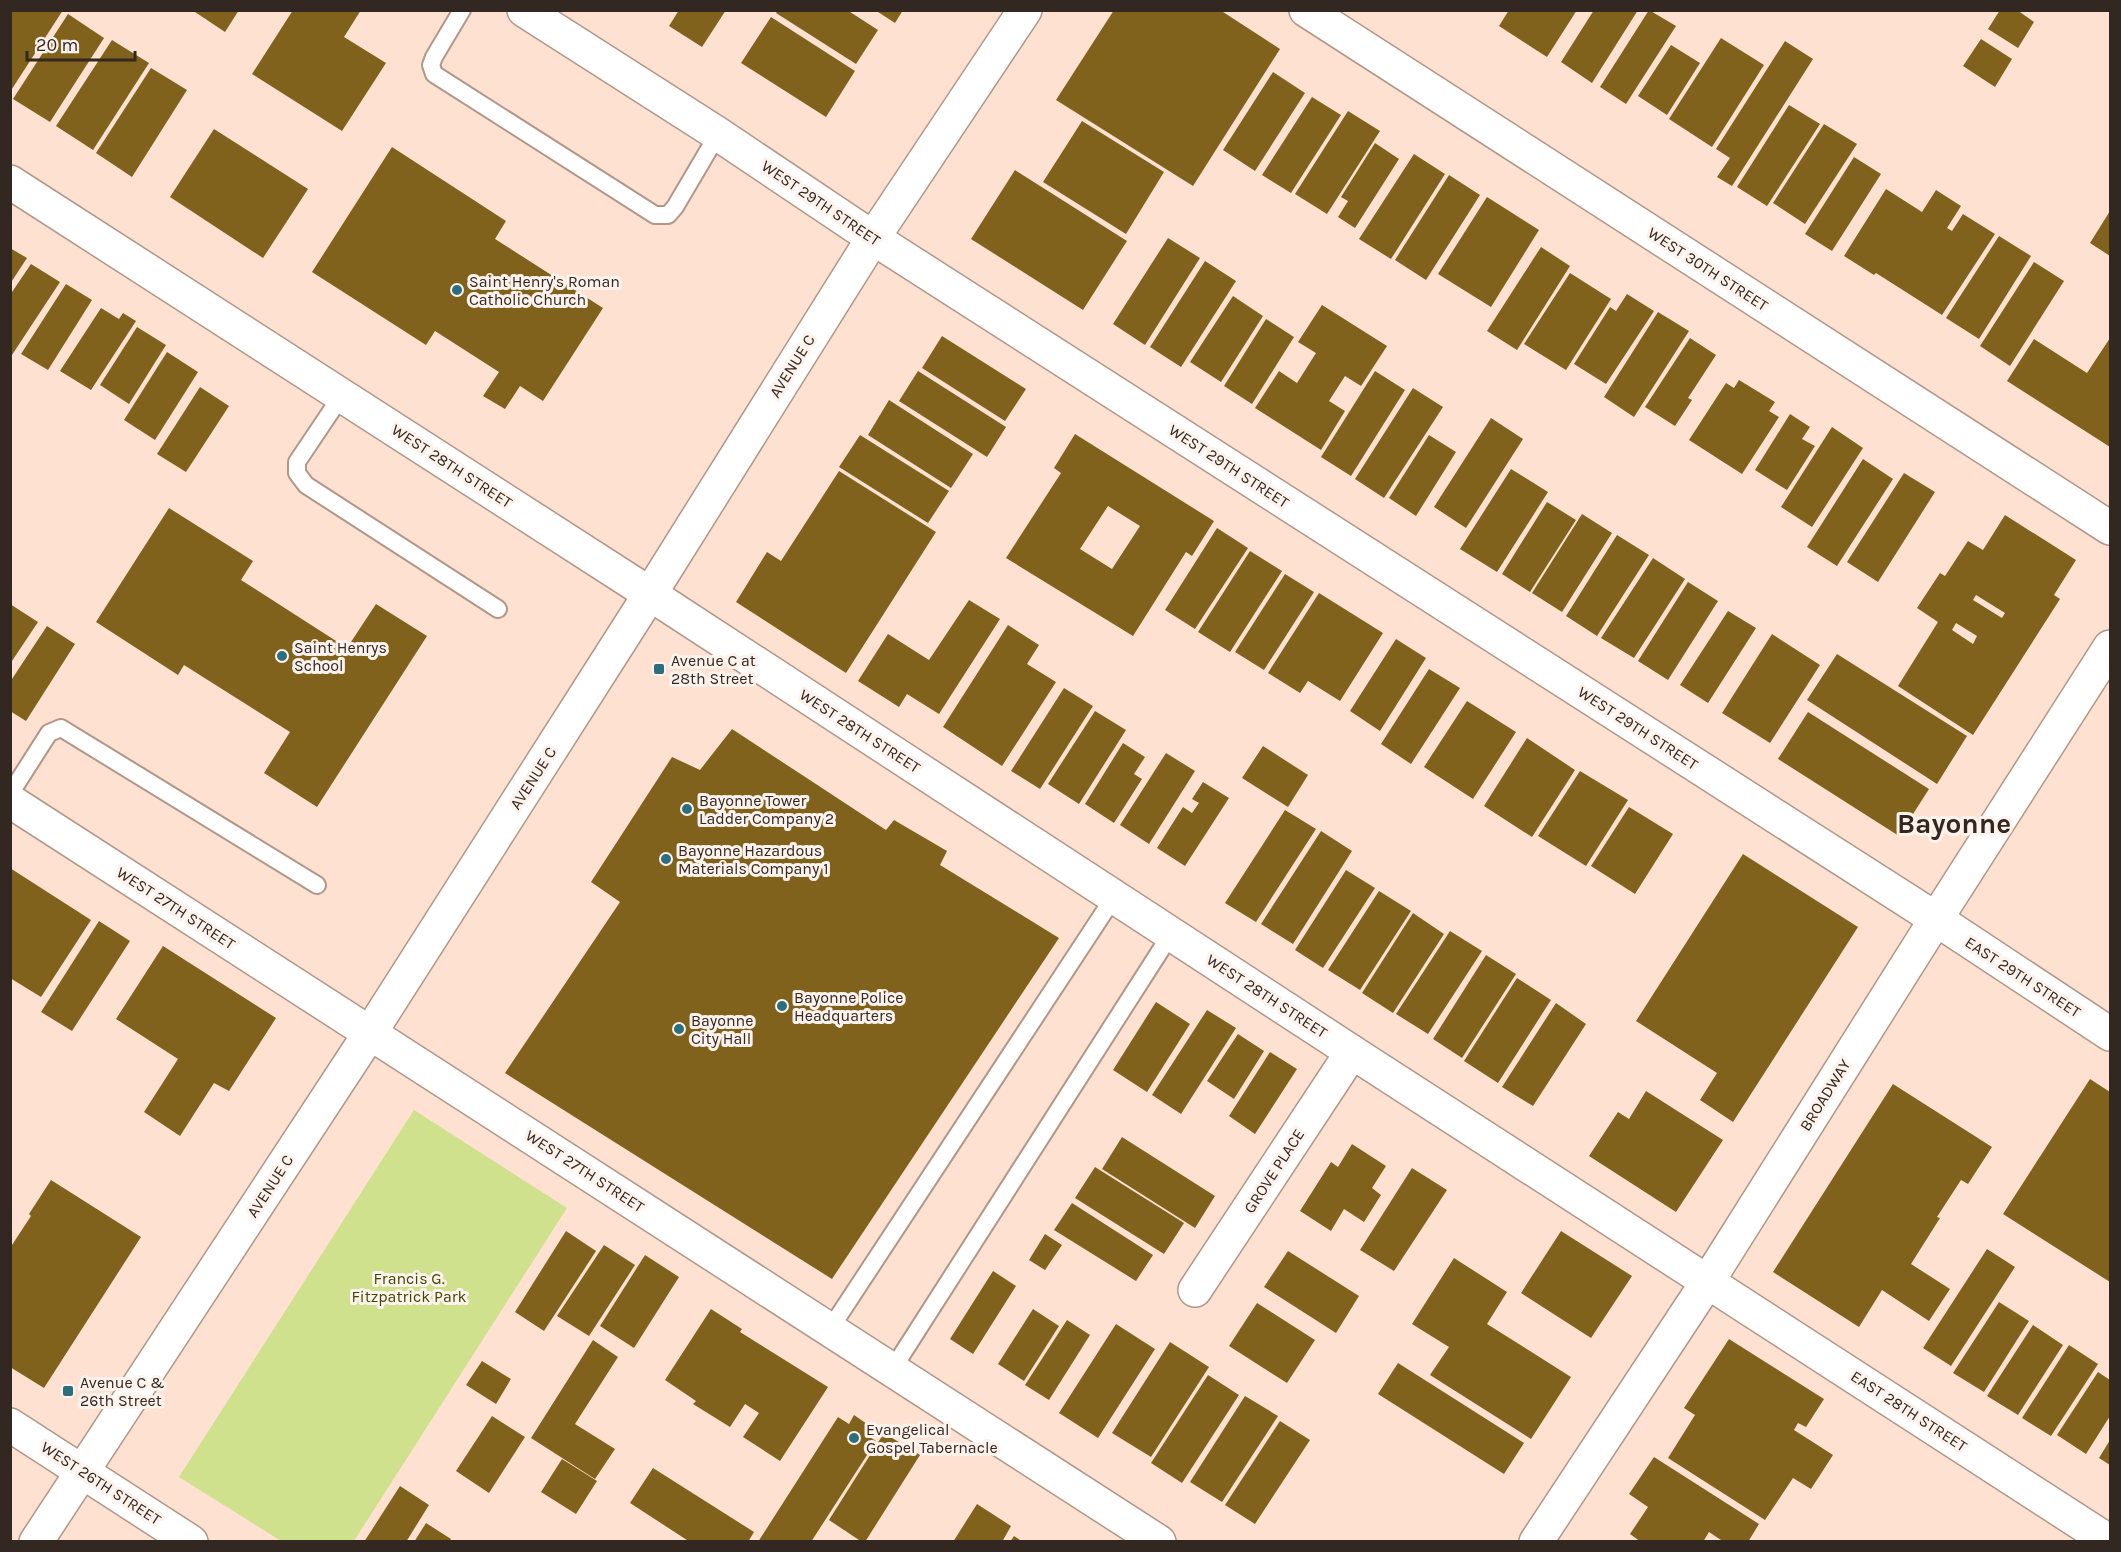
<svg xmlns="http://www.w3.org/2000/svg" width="2121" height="1552" font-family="Karla,sans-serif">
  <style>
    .green { fill: #cfe18d }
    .building { fill: #80621d; fill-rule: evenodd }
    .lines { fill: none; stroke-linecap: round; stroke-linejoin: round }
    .lane-casing { stroke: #b29687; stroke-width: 20 }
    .street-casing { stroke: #b29687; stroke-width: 36 }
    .secondary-casing { stroke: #b29687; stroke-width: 36 }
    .lane { stroke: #fff; stroke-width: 16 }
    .street { stroke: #fff; stroke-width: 33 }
    .secondary { stroke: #fff; stroke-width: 33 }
    .poi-dot { fill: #2b6e80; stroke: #fef2ec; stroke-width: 2 }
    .labels { text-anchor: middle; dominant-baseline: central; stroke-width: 6; stroke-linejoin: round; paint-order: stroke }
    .street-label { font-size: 16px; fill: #322721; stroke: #fef2ec }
    .poi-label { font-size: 16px; fill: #322721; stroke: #fef2ec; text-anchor: start }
    .park-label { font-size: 16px; fill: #3e4701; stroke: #fef2ec }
    .town-label { font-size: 28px; font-weight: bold; fill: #322721; stroke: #fef2ec }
  </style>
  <rect width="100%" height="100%" fill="#fee1d1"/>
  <!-- green -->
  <polygon class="green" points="414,1110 567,1208 354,1541 281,1541 179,1477"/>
  <!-- building -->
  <g class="building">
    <polygon points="12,10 63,10 10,92 10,13"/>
    <polygon points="192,10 239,10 225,32"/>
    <polygon points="293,10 361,10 344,37 386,63 342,131 252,74"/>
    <polygon points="679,10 726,10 702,47 669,26"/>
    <polygon points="778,10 847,10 878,30 856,64 776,13"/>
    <polygon points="875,10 903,10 895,23"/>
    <polygon points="1114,10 1220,10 1280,49 1193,186 1056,100"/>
    <polygon points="1509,10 1577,10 1547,57 1499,26"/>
    <polygon points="1594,10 1638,10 1592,83 1561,62"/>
    <polygon points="1649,10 1676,26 1626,104 1600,87"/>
    <polygon points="2000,10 2017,10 2034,22 2018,48 1988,29"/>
    <polygon points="68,14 104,38 50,122 13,99"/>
    <polygon points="771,17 855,71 826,117 741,63"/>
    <polygon points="1721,38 1764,65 1712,147 1669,119"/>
    <polygon points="1981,39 2012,59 1995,87 1963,66"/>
    <polygon points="112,40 149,63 93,150 56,126"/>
    <polygon points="1785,41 1813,59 1732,186 1717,177 1730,158 1716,149"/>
    <polygon points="1671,45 1700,63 1667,115 1638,96"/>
    <polygon points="151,68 187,90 132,177 96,153"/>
    <polygon points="1273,72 1305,93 1255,171 1223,150"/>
    <polygon points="1312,97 1341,115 1291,193 1262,175"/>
    <polygon points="1789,105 1820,124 1767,206 1737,187"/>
    <polygon points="1348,111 1380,131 1327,214 1295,194"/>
    <polygon points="1082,121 1164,172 1126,234 1043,182"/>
    <polygon points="1824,124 1857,144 1805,224 1773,203"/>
    <polygon points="214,129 308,189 263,258 170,197"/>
    <polygon points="1375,143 1399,159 1355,228 1338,217 1348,201 1341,197"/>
    <polygon points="392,147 506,221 495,239 603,308 543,401 520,386 505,409 483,396 499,372 435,331 426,345 312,272"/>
    <polygon points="1414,154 1445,174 1391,259 1359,239"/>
    <polygon points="1854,157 1881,174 1832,251 1805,234"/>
    <polygon points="1015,170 1127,241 1083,310 971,239"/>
    <polygon points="1449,175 1480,195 1426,280 1395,260"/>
    <polygon points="1886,189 1922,212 1936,190 1961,206 1947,228 1952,231 1963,214 1995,234 1942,315 1876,273 1874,275 1844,256"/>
    <polygon points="1487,197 1539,230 1491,307 1438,274"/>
    <polygon points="2110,211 2110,256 2090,243"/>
    <polygon points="1999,236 2031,256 1979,339 1946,318"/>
    <polygon points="1168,238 1200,258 1145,345 1113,324"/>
    <polygon points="1541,247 1570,266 1517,350 1487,331"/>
    <polygon points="10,248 27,258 10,284"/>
    <polygon points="1205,261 1236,281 1181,367 1150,347"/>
    <polygon points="2034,262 2064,281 2010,366 1980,346"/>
    <polygon points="31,264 60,282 10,358 10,295"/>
    <polygon points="1570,273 1611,299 1566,370 1524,344"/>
    <polygon points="66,284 92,300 48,370 21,354"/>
    <polygon points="1627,294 1654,311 1606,384 1574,364 1610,307 1616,311"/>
    <polygon points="1233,296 1263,316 1221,382 1190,362"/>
    <polygon points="1322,305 1387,346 1361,386 1345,376 1329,401 1345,411 1321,450 1255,408 1279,371 1297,383 1316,353 1298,342"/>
    <polygon points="101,308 119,319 123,313 136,321 91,390 60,371"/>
    <polygon points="1658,312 1689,331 1634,417 1604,397"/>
    <polygon points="1266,319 1294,337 1252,404 1224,386"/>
    <polygon points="137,327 166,345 129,404 100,385"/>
    <polygon points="942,336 1026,389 1005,421 922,368"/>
    <polygon points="1690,338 1716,355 1688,398 1692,400 1675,426 1645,407"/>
    <polygon points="2110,338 2110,447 2007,381 2034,339 2087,373"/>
    <polygon points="167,352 198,372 155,440 124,420"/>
    <polygon points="918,371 1006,427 987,457 899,401"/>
    <polygon points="1375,371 1405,390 1351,476 1321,457"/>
    <polygon points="1739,380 1775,402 1769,411 1779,417 1742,474 1689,440 1726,383 1734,388"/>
    <polygon points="200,387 229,406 186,472 157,454"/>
    <polygon points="1413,388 1443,407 1384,498 1355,479"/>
    <polygon points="889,400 973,454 951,488 868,435"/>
    <polygon points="1790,414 1810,427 1802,439 1815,446 1787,490 1755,470"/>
    <polygon points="1491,418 1523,439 1466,528 1434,507"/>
    <polygon points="1832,427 1863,448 1812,527 1781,507"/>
    <path d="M1075 434 1214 521 1192 556 1186 552 1133 636 1006 558 1061 473 1054 468ZM1108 506 1140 526 1112 569 1080 549Z"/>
    <polygon points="860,435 949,491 928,523 839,467"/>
    <polygon points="1429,435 1456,452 1416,516 1389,498"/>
    <polygon points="1863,459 1893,479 1837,566 1807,547"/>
    <polygon points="1511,469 1548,492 1497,572 1460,549"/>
    <polygon points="839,471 936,532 846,673 736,602 767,552 781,561"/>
    <polygon points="1904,473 1935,492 1878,582 1847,562"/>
    <polygon points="1547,502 1576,520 1530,592 1502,574"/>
    <polygon points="169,508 253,561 241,580 347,648 376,604 427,636 317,807 264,773 290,732 184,665 178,675 96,622"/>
    <polygon points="1582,514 1612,533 1562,612 1532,593"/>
    <path d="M2005 515 2076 560 2054 595 2060 599 1973 735 1898 686 1938 622 1917 608 1940 573 1945 576 1968 541 1983 550ZM1976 595 2005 613 2002 618 1973 600ZM1956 623 1977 636 1973 644 1952 630Z"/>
    <polygon points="1217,528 1248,548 1195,629 1165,610"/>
    <polygon points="1617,535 1649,555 1597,636 1566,616"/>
    <polygon points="1250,551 1282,571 1230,652 1198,632"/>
    <polygon points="1653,558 1685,579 1634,658 1601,638"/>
    <polygon points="1285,574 1314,592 1264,670 1235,652"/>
    <polygon points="1688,582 1718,601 1668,680 1638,661"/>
    <polygon points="1319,593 1383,633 1340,701 1308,681 1300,693 1268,673"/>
    <polygon points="969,600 1000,619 939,714 907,694 899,707 858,681 888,634 929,660"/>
    <polygon points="10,604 38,622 10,664"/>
    <polygon points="1728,611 1756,628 1708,703 1680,685"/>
    <polygon points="1008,625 1039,645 1027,664 1056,682 1002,766 943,727"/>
    <polygon points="47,626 75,644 26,721 10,711 10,682"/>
    <polygon points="1772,634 1820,665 1770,743 1722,713"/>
    <polygon points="1396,639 1426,658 1380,731 1350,711"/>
    <polygon points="1837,654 1967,736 1937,784 1807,700"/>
    <polygon points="1429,669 1460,688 1411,764 1381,744"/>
    <polygon points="1064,688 1093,706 1040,789 1011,771"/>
    <polygon points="1467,701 1516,732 1473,799 1424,767"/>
    <polygon points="1095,711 1126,730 1079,804 1048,784"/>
    <polygon points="1808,712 1929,789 1899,836 1778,759"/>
    <polygon points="732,729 886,830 894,820 947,851 940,865 1059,938 832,1279 505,1073 620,902 591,882 672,757 700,770"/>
    <polygon points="1527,738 1575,770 1532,837 1484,806"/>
    <polygon points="1123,743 1145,757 1134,774 1142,779 1114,823 1085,804"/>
    <polygon points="1263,746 1308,775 1288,807 1242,778"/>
    <polygon points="1166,753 1195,771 1149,844 1120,825"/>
    <polygon points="1580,771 1628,800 1586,866 1538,836"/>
    <polygon points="1203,782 1229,798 1185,866 1157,848 1183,807 1192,813 1199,803 1192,799"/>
    <polygon points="1629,807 1673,834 1635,894 1591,866"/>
    <polygon points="1285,810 1316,829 1256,922 1225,903"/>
    <polygon points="1321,831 1352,851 1293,944 1261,924"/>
    <polygon points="1743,854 1858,927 1733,1122 1700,1100 1717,1073 1636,1021"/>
    <polygon points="10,868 91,920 41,997 10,978"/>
    <polygon points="1346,870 1375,888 1323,968 1295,950"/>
    <polygon points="1379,891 1411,911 1360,990 1328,970"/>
    <polygon points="1413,913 1444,934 1393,1013 1362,993"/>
    <polygon points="99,921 130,941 72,1031 41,1012"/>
    <polygon points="1450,931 1482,951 1428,1034 1396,1014"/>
    <polygon points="163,946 276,1018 229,1091 214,1083 180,1136 144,1112 178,1059 116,1019"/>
    <polygon points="1486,955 1516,974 1462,1058 1433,1039"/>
    <polygon points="1517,978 1551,1000 1498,1083 1464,1061"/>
    <polygon points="1156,1002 1190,1024 1147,1092 1113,1070"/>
    <polygon points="1556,1003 1586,1024 1533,1106 1502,1087"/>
    <polygon points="1207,1010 1236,1028 1181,1114 1152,1095"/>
    <polygon points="1238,1034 1264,1051 1234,1099 1207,1081"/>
    <polygon points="1270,1052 1297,1069 1255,1134 1229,1116"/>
    <polygon points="2090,1079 2110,1092 2110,1282 2003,1214"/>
    <polygon points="1893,1084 1992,1147 1968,1184 1961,1180 1937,1217 1940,1218 1911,1264 1950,1289 1929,1321 1882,1290 1859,1327 1773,1272"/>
    <polygon points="1646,1091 1723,1140 1676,1212 1589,1156 1618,1112 1629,1119"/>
    <polygon points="1122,1137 1215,1196 1195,1228 1102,1169"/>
    <polygon points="1352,1144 1386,1166 1372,1188 1381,1195 1364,1222 1344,1209 1331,1231 1300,1211 1331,1162 1338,1167"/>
    <polygon points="1095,1167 1184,1223 1164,1254 1075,1198"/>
    <polygon points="1412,1168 1447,1190 1394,1271 1360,1250"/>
    <polygon points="51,1180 141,1237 44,1388 10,1367 10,1248 31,1216 29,1214"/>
    <polygon points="1072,1203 1153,1255 1136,1281 1054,1230"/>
    <polygon points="566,1231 596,1251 544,1331 515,1312"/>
    <polygon points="1561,1231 1632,1276 1591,1338 1521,1293"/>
    <polygon points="1045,1234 1062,1245 1045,1270 1029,1260"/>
    <polygon points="604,1245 635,1265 589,1336 557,1316"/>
    <polygon points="1987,1249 2015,1267 1951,1366 1923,1348"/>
    <polygon points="1288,1251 1359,1296 1336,1333 1264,1287"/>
    <polygon points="645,1255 679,1277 634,1348 600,1326"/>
    <polygon points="1454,1258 1507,1292 1487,1324 1571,1377 1531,1439 1430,1375 1449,1347 1412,1324"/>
    <polygon points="993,1271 1016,1286 973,1354 950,1339"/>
    <polygon points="1999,1302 2029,1321 1984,1392 1953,1373"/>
    <polygon points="1257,1303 1315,1340 1287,1383 1229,1346"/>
    <polygon points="711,1309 742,1329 740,1332 828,1387 780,1461 743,1437 759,1413 745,1404 730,1427 693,1404 696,1401 665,1380"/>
    <polygon points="1033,1309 1059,1326 1024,1381 998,1364"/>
    <polygon points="1067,1320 1090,1335 1049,1400 1025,1385"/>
    <polygon points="1116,1324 1155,1349 1098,1438 1059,1413"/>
    <polygon points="2033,1325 2063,1345 2018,1415 1987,1396"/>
    <polygon points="1729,1339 1824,1399 1806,1427 1798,1423 1794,1430 1833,1455 1811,1489 1793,1478 1765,1520 1668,1458 1695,1415 1684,1408"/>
    <polygon points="593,1340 618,1357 575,1424 615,1449 595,1479 531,1438"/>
    <polygon points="1170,1342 1209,1367 1151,1457 1112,1433"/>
    <polygon points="2069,1345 2098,1364 2051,1436 2022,1418"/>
    <polygon points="482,1361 511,1379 496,1404 466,1385"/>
    <polygon points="1398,1363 1524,1443 1504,1474 1378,1394"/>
    <polygon points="2098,1372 2110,1380 2110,1416 2086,1454 2057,1435"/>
    <polygon points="1208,1375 1239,1395 1182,1483 1151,1463"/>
    <polygon points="1245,1396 1278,1416 1222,1502 1190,1482"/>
    <polygon points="854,1415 870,1426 865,1434 876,1441 811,1542 758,1542 838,1417 849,1424"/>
    <polygon points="492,1416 525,1437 489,1493 456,1471"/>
    <polygon points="1280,1421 1310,1440 1255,1524 1225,1505"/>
    <polygon points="884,1433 920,1455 865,1542 862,1542 829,1520"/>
    <polygon points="2110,1440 2110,1465 2099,1458"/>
    <polygon points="1654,1457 1759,1524 1748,1542 1724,1542 1709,1532 1703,1542 1641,1542 1630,1534 1648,1507 1629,1494"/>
    <polygon points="562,1459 597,1481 576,1514 541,1492"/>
    <polygon points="653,1468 754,1532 748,1542 690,1542 630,1503"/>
    <polygon points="400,1486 429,1505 406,1542 364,1542"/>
    <polygon points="977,1504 1011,1526 1002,1542 953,1542"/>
    <polygon points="426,1523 451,1539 449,1542 414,1542"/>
    <polygon points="1014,1536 1023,1542 1010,1542"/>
  </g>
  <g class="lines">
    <!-- lane casing -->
    <g class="lane-casing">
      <g id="lane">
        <polyline points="462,10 434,57 431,65 434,74 655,215 668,215 675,207 718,134"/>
        <polyline points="342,395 297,462 297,473 306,485 498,609"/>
        <polyline points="10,794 49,733 61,728 317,885"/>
        <polyline points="830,1329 1114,897"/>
        <polyline points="892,1370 1171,934"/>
      </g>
    </g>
    <!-- street casing -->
    <g class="street-casing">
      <g id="street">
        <polyline points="524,10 718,134 873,238 1936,919 2110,1034"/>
        <polyline points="10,182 650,594 1352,1052 2110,1542"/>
        <polyline points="10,801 1159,1542"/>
        <polyline points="1195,1290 1352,1052"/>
        <polyline points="10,1425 191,1542"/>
      </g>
    </g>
    <!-- secondary casing -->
    <g class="secondary-casing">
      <g id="secondary">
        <polyline points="1306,10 2110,528"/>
        <polyline points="36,1542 370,1033 650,594 873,238 1025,10"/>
        <polyline points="1536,1542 1708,1281 1936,919 2110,647"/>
      </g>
    </g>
    <!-- lane -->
    <use href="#lane" class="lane"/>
    <!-- street -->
    <use href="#street" class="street"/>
    <!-- secondary -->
    <use href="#secondary" class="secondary"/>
  </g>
  <!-- markers -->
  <g class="poi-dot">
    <circle cx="457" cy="290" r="6"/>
    <circle cx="282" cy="656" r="6"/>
    <rect x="653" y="663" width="12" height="12" rx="3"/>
    <circle cx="687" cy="809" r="6"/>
    <circle cx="666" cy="859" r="6"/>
    <circle cx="782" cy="1006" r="6"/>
    <circle cx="679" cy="1029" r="6"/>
    <rect x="62" y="1385" width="12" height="12" rx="3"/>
    <circle cx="854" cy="1438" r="6"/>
  </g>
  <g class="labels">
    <!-- street labels -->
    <g class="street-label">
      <text transform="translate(821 203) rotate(34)">WEST 29TH STREET</text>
      <text transform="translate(1708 269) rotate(33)">WEST 30TH STREET</text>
      <text transform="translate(792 366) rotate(-58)">AVENUE C</text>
      <text transform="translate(452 466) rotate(33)">WEST 28TH STREET</text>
      <text transform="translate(1229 466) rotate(33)">WEST 29TH STREET</text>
      <text transform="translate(1638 728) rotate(33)">WEST 29TH STREET</text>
      <text transform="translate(860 731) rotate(33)">WEST 28TH STREET</text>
      <text transform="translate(533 778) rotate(-57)">AVENUE C</text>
      <text transform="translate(176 908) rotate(33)">WEST 27TH STREET</text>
      <text transform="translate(2023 977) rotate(33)">EAST 29TH STREET</text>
      <text transform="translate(1267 996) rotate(33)">WEST 28TH STREET</text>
      <text transform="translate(1825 1095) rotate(-58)">BROADWAY</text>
      <text transform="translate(585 1171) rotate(33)">WEST 27TH STREET</text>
      <text transform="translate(1274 1171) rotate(-57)">GROVE PLACE</text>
      <text transform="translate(270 1186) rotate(-57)">AVENUE C</text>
      <text transform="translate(1909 1411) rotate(33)">EAST 28TH STREET</text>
      <text transform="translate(101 1483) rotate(33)">WEST 26TH STREET</text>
    </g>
    <!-- poi labels -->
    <g class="poi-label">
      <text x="469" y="281">Saint Henry's Roman<tspan x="469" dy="18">Catholic Church</tspan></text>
      <text x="294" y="647">Saint Henrys<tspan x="294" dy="18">School</tspan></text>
      <text x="671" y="660">Avenue C at<tspan x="671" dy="18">28th Street</tspan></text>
      <text x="699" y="800">Bayonne Tower<tspan x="699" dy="18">Ladder Company 2</tspan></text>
      <text x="678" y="850">Bayonne Hazardous<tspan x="678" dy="18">Materials Company 1</tspan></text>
      <text x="794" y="997">Bayonne Police<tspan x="794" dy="18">Headquarters</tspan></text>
      <text x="691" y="1020">Bayonne<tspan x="691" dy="18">City Hall</tspan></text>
      <text x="80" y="1382">Avenue C &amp;<tspan x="80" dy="18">26th Street</tspan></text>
      <text x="866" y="1429">Evangelical<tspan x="866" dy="18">Gospel Tabernacle</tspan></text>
    </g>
    <!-- park labels -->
    <g class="park-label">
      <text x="409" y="1278">Francis G.<tspan x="409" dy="18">Fitzpatrick Park</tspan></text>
    </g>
    <!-- town labels -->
    <g class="town-label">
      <text x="1954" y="823">Bayonne</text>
    </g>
  </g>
  <!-- border -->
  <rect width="2121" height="1552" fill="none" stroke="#322721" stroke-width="24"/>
  <!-- scale -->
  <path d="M27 51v9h108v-9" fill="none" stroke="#322721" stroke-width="3"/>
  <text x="36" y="51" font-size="18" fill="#322721" stroke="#fef2ec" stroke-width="4.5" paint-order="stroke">20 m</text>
</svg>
